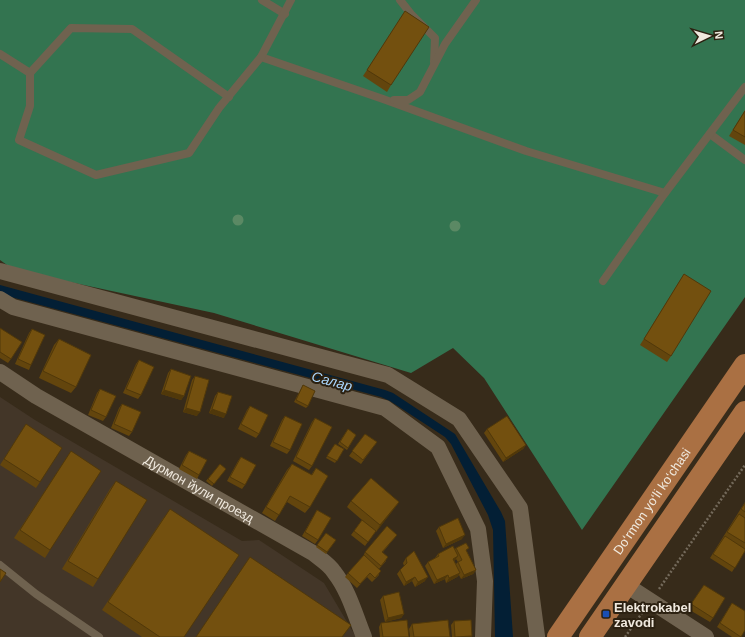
<svg xmlns="http://www.w3.org/2000/svg" width="745" height="637" font-family="Arial,sans-serif">
  <style>
    .industrial { fill: #433628 }
    .forest { fill: #337450 }
    .water { fill: #031f35 }
    .lines { fill: none; stroke-linecap: round; stroke-linejoin: round }
    .path { stroke: #746a5b; stroke-width: 2.5; stroke-dasharray: 2 2; stroke-linecap: butt }
    .lane { stroke: #6f624f; stroke-width: 8 }
    .street { stroke: #6f624f; stroke-width: 16 }
    .primary { stroke: #aa7043; stroke-width: 22 }
    .tree { fill: #5b8964 }
    .wall { fill: #63450d; fill-rule: evenodd }
    .shaded-wall { fill: #50380a }
    .building { fill: #73500f; stroke: #50380a }
    .transit-dot { fill: #1a4fb4; stroke: #2c2111; stroke-width: 1.5 }
    .labels { text-anchor: middle; dominant-baseline: central; stroke-width: 4; stroke-linejoin: round; paint-order: stroke }
    .street-label { font-size: 13px; fill: #f0e9de; stroke: #2c2111 }
    .poi-label { font-size: 13px; font-weight: bold; fill: #f0e9de; stroke: #2c2111; text-anchor: start }
    .water-label { font-size: 14px; font-style: italic; fill: #aad7fe; stroke: #2c2111 }
  </style>
  <rect width="100%" height="100%" fill="#372b1a"/>
  <!-- industrial -->
  <polygon class="industrial" points="0,397 35,420 242,541 259,540 324,583 356,637 0,637"/>
  <!-- forest -->
  <polygon class="forest" points="0,0 745,0 745,297 582,530 484,378 453,348 411,373 214,313 14,270 0,260"/>
  <!-- water -->
  <polygon class="water" points="0,285 385,390 393,393 455,434 501,512 505,521 513,637 495,637 493,530 488,515 451,444 445,437 390,401 381,397 0,294"/>
  <g class="lines">
    <!-- path -->
    <g class="path">
      <polyline points="659,589 745,465"/>
      <polyline points="625,637 642,613"/>
    </g>
    <!-- lane -->
    <g class="lane">
      <polyline points="262,0 285,14"/>
      <polyline points="400,0 411,14 435,38 434,62"/>
      <polyline points="0,54 30,73"/>
      <polyline points="261,57 383,99 526,151 665,193"/>
      <polyline points="229,97 132,29 71,28 30,73 30,106 19,140 96,175 189,153 219,108 261,57 291,0"/>
      <polyline points="394,100 408,100 420,92 445,44 476,0"/>
      <polyline points="710,134 745,160"/>
      <polyline points="603,281 665,193 745,87"/>
      <polyline points="0,565 36,594 99,637"/>
    </g>
    <!-- street -->
    <g class="street">
      <polyline points="0,271 388,375 459,419 520,508 537,636"/>
      <polyline points="0,299 13,307 385,408 438,447 478,529 485,581 483,637"/>
      <path id="s1" d="M0 372 36 396 313 553C320 559 329 564 334 572 349 591 355 615 364 637"/>
      <polyline points="626,585 706,637"/>
    </g>
    <!-- primary -->
    <g class="primary">
      <path id="s2" d="M558 637 745 365"/>
      <polyline points="590,637 745,412"/>
    </g>
  </g>
  <!-- trees -->
  <g class="tree">
    <circle cx="238" cy="220" r="5.5"/>
    <circle cx="455" cy="226" r="5.5"/>
  </g>
  <!-- wall -->
  <g class="wall">
    <polygon points="401,18 391,85 387,92 363,76"/>
    <polygon points="745,110 745,145 729,136"/>
    <polygon points="684,274 671,356 667,362 640,345"/>
    <polygon points="0,328 11,359 8,363 0,358"/>
    <polygon points="32,329 31,365 29,370 15,364 29,333"/>
    <polygon points="59,339 76,387 71,393 39,378 54,345"/>
    <polygon points="139,360 141,395 138,399 123,393 136,364"/>
    <polygon points="171,369 184,396 181,400 161,394 168,373"/>
    <polygon points="195,376 197,416 183,412 192,380"/>
    <polygon points="303,385 308,406 306,408 294,402"/>
    <polygon points="100,389 106,417 103,421 88,415 97,393"/>
    <polygon points="218,392 224,418 209,413 215,396"/>
    <polygon points="122,404 132,432 129,436 111,428 119,408"/>
    <polygon points="250,406 259,434 256,438 238,429 247,410"/>
    <polygon points="285,416 290,450 287,454 270,446 282,420"/>
    <polygon points="315,418 312,466 309,470 293,461 312,422"/>
    <polygon points="26,424 40,482 36,488 0,465"/>
    <polygon points="348,429 356,435 347,450 338,444"/>
    <polygon points="487,429 526,445 523,449 503,462 484,433"/>
    <polygon points="365,434 377,442 361,464 349,456"/>
    <polygon points="335,444 344,449 335,463 326,458"/>
    <polygon points="71,451 50,550 45,558 14,538"/>
    <polygon points="189,451 199,475 197,479 179,469 186,455"/>
    <polygon points="241,457 245,485 242,489 227,481 238,461"/>
    <polygon points="220,464 226,469 212,486 206,481"/>
    <polygon points="292,464 311,475 316,468 310,507 305,513 287,502 275,521 262,513 287,470"/>
    <polygon points="116,481 98,579 93,587 62,569 110,489"/>
    <polygon points="351,501 399,502 376,532 347,507"/>
    <polygon points="745,502 745,551 732,572 710,558"/>
    <polygon points="317,510 318,540 315,544 302,536"/>
    <polygon points="164,517 184,637 142,637 102,610"/>
    <polygon points="362,520 376,531 365,546 351,535"/>
    <polygon points="439,527 462,539 443,548 436,531"/>
    <polygon points="326,533 336,540 326,554 316,547"/>
    <polygon points="397,535 383,552 386,561 379,569 379,575 372,582 367,577 357,588 345,577 348,573 363,557 365,552"/>
    <path d="M456 548 467 552 476 570 473 574 461 579 459 575 457 577 446 583 445 579 434 584 425 566 428 562 435 558 438 554 455 549ZM456 559 458 562 456 564 454 561Z"/>
    <polygon points="406,558 425,581 415,587 412,581 404,586 397,574 400,570 404,566 403,563"/>
    <polygon points="704,585 713,618 710,622 688,609"/>
    <polygon points="383,596 404,614 401,618 385,622 380,600"/>
    <polygon points="732,603 745,630 741,637 732,637 717,627"/>
    <polygon points="454,621 472,636 471,637 452,637 451,625"/>
    <polygon points="381,623 409,637 380,637 379,627"/>
    <polygon points="412,624 450,637 410,637 409,629"/>
  </g>
  <!-- shaded-wall -->
  <g class="shaded-wall">
    <polygon points="164,390 184,396 181,400 161,394"/>
    <polygon points="186,408 200,412 197,416 183,412"/>
    <polygon points="212,409 226,414 224,418 209,413"/>
    <polygon points="526,445 523,449 503,462 506,458"/>
    <polygon points="399,502 395,508 376,532 380,525"/>
    <polygon points="465,535 462,539 443,548 446,544"/>
    <polygon points="458,556 455,560 450,563 453,559"/>
    <polygon points="476,570 473,574 461,579 464,575"/>
    <polygon points="460,573 457,577 446,583 449,578"/>
    <polygon points="448,575 445,579 434,584 437,580"/>
    <polygon points="415,577 412,581 404,586 406,582"/>
    <polygon points="428,577 425,581 415,587 418,582"/>
    <polygon points="404,614 401,618 385,622 388,618"/>
    <polygon points="472,636 471,637 455,637"/>
  </g>
  <!-- building -->
  <g class="building">
    <polygon points="405,11 429,27 391,85 367,70"/>
    <polygon points="745,111 745,137 733,130"/>
    <polygon points="684,274 711,291 671,356 644,339"/>
    <polygon points="0,328 22,342 11,359 0,352"/>
    <polygon points="32,329 45,335 31,365 18,359"/>
    <polygon points="59,339 91,355 76,387 43,371"/>
    <polygon points="139,360 154,367 141,395 126,389"/>
    <polygon points="171,369 191,376 184,396 164,390"/>
    <polygon points="195,376 209,380 200,412 186,408"/>
    <polygon points="303,385 315,391 308,406 296,400"/>
    <polygon points="100,389 116,396 106,417 91,410"/>
    <polygon points="218,392 232,396 226,414 212,409"/>
    <polygon points="122,404 141,412 132,432 114,424"/>
    <polygon points="250,406 268,415 259,434 241,424"/>
    <polygon points="285,416 302,424 290,450 273,442"/>
    <polygon points="507,416 526,445 506,458 487,429"/>
    <polygon points="315,418 332,427 312,466 296,457"/>
    <polygon points="26,424 62,448 40,482 4,459"/>
    <polygon points="348,429 356,435 348,448 340,442"/>
    <polygon points="365,434 377,442 363,460 352,451"/>
    <polygon points="335,444 344,449 337,461 327,456"/>
    <polygon points="71,451 101,471 50,550 20,530"/>
    <polygon points="189,451 207,460 199,475 182,465"/>
    <polygon points="241,457 256,465 245,485 230,477"/>
    <polygon points="220,464 226,469 214,484 208,479"/>
    <polygon points="292,464 312,475 316,468 328,476 310,507 290,496 279,515 266,507"/>
    <polygon points="371,478 399,502 380,525 351,501"/>
    <polygon points="116,481 147,500 98,579 68,561"/>
    <polygon points="745,503 745,512 741,509"/>
    <polygon points="170,509 239,555 184,637 160,637 108,602"/>
    <polygon points="317,510 331,518 318,540 305,532"/>
    <polygon points="739,514 745,518 745,543 727,532"/>
    <polygon points="458,518 465,535 446,544 439,527"/>
    <polygon points="362,520 376,531 368,542 354,531"/>
    <polygon points="387,526 397,535 382,552 388,557 381,566 365,552"/>
    <polygon points="326,533 336,540 327,552 317,545"/>
    <polygon points="725,536 745,549 745,551 735,568 713,554"/>
    <polygon points="466,543 469,548 466,550 476,570 464,575 458,562 462,560 456,548"/>
    <polygon points="453,546 458,556 453,559 460,573 449,578 448,575 437,580 428,562 439,556 438,554"/>
    <polygon points="414,551 428,577 418,582 415,577 406,582 400,570 407,563 406,558"/>
    <polygon points="364,555 381,571 375,578 370,573 360,584 348,573"/>
    <polygon points="250,557 351,625 342,637 196,637"/>
    <polygon points="0,569 6,573 0,582"/>
    <polygon points="704,585 725,598 713,618 691,604"/>
    <polygon points="399,592 404,614 388,618 383,596"/>
    <polygon points="732,603 745,611 745,630 741,637 720,623"/>
    <polygon points="407,620 409,637 383,637 381,623"/>
    <polygon points="448,620 450,637 414,637 412,624"/>
    <polygon points="471,620 472,636 455,637 454,621"/>
  </g>
  <!-- markers -->
  <rect class="transit-dot" x="602" y="610" width="8" height="8" rx="2"/>
  <g class="labels">
    <!-- street labels -->
    <g class="street-label">
      <text stroke="none"><textPath href="#s1" startOffset="231">Дурмон йули проезд</textPath></text>
      <text stroke="none"><textPath href="#s2" startOffset="165">Do‘rmon yo‘li ko‘chasi</textPath></text>
    </g>
    <!-- poi labels -->
    <g class="poi-label">
      <text x="614" y="607">Elektrokabel<tspan x="614" dy="15">zavodi</tspan></text>
    </g>
    <!-- water labels -->
    <g class="water-label">
      <text transform="translate(332 381) rotate(15)">Салар</text>
    </g>
  </g>
  <!-- north arrow -->
  <g transform="translate(709 36) rotate(85)" stroke="#2c2111" stroke-width="3" paint-order="stroke">
  <path d="M0-3L7 15L0 10L-7 15Z" fill="#f0e9de"/>
  <text y="-6" font-size="11" font-weight="bold" text-anchor="middle" fill="#f0e9de">N</text>
  </g>
</svg>
